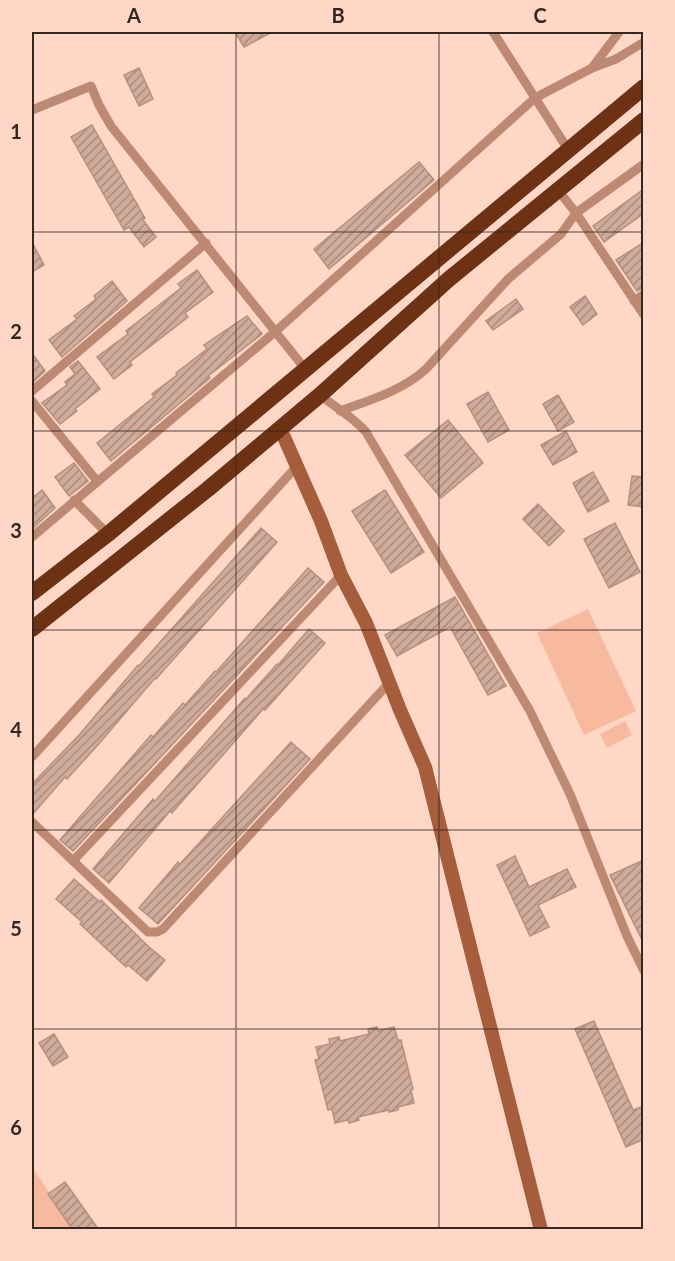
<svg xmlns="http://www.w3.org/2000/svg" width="675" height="1261" font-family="Lato,sans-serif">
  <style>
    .park { fill: #f7ba9f }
    .building { fill: url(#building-hatch); stroke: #b49080; stroke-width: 1.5 }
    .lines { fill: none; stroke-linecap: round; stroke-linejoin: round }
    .street { stroke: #bd8973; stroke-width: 9 }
    .secondary { stroke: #a65d3b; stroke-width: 14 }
    .highway { stroke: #6d3214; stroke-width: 16 }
    .grid { fill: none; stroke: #352620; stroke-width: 1.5; stroke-opacity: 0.55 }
    .neatline { fill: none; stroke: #352620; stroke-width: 2 }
    .grid-label { font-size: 20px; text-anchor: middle; font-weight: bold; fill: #352620 }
  </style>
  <defs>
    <pattern id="building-hatch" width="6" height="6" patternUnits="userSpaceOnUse" patternTransform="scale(1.5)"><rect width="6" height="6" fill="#d0ab9a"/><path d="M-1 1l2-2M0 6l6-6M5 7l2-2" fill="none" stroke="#aa8b7d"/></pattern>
  </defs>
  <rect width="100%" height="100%" fill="#fed7c7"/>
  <!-- park -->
  <g class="park">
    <polygon points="588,609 636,711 584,735 537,633"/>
    <polygon points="625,721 632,735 607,748 600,734"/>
    <polygon points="32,1167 74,1229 32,1229"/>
  </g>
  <!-- building -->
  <g class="building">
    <polygon points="235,32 272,32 244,47"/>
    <polygon points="139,68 153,99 139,106 124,75"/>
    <polygon points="92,125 145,218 143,220 156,237 144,247 129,227 124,230 71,137"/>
    <polygon points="419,162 434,180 329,269 314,249"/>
    <polygon points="644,189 644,213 604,242 593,226"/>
    <polygon points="32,242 44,265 32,272"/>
    <polygon points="644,242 644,287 637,291 616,260"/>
    <polygon points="197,270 213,292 185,313 188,317 130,362 132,365 114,379 97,357 128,334 126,331 181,288 178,284"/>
    <polygon points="112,281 127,301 62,357 49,340 77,319 74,316 96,299 94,296"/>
    <polygon points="585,296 597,314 583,325 570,307"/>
    <polygon points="516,299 523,309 493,330 486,321"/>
    <polygon points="247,316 262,334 208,376 210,378 111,461 97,443 154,397 152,394 177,375 176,373 207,349 204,345"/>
    <polygon points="32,353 45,371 32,383"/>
    <polygon points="78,361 100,389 75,409 77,411 60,424 42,403 67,385 65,382 75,374 70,367"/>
    <polygon points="488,392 509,430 488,442 467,404"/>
    <polygon points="558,395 574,422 558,431 543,404"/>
    <polygon points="448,420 483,463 441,498 405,455"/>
    <polygon points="566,431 577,452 553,465 541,445"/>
    <polygon points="74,463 88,481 69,496 55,477"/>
    <polygon points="593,472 609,501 588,512 573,483"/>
    <polygon points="632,476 644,477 644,507 628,505"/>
    <polygon points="42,490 55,508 32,529 32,498"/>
    <polygon points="385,490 424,552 391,573 352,511"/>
    <polygon points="538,504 564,531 549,546 523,519"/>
    <polygon points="615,523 640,572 609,588 584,539"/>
    <polygon points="261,528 277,542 156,679 155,678 97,746 67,779 65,777 32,815 32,784 80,734 138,665 139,666"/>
    <polygon points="308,568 324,582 73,851 60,840 151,735 153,737 183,703 185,705 215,671 216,672"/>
    <polygon points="455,597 506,686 488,695 450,627 397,656 385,635"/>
    <polygon points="309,629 325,643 265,710 263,709 172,813 170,811 109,883 93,869 153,799 155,801 245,698 246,699 277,664 278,665"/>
    <polygon points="291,742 310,759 158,924 139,908 178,862 180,864"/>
    <polygon points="515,856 529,887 567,869 576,887 538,905 549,927 530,936 497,865"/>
    <polygon points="644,860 644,944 610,875"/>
    <polygon points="74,879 100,902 101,900 149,947 165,960 147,981 128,965 126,967 80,924 82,922 56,899"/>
    <polygon points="594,1021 633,1110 644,1106 644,1139 626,1147 575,1029"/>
    <polygon points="377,1027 378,1031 394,1027 398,1040 401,1040 413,1089 411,1090 414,1103 398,1107 398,1110 389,1112 389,1110 358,1117 359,1120 349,1123 348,1120 335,1123 332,1109 328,1110 315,1060 319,1059 316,1047 330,1044 329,1039 339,1037 340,1041 369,1034 368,1029"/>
    <polygon points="54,1034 68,1057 53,1066 39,1043"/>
    <polygon points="65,1182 99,1230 73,1230 48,1194"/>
  </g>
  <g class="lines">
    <!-- street -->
    <g class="street">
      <polyline points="493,32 569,151"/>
      <polyline points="592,68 619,32"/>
      <polyline points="32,110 91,86 99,105 111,126 306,370"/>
      <polyline points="557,189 576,213 644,315"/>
      <polyline points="634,301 644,294"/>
      <polyline points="32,391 206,243"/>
      <path d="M320 395C335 407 353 417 366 432L530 711 570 794 627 936 644 971"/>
      <polyline points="32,401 97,481"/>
      <path d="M340 411C370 400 402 391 426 369L508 279 561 234 576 213 644 164"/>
      <polyline points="74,500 108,534"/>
      <polyline points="32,537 276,331 535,98 592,68 616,59 644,42"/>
      <polyline points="32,757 298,465"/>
      <polyline points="32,822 148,932 157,932 163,929 389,683"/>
      <polyline points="73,861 341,575"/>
    </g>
    <!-- secondary -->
    <polyline class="secondary" points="280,428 321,521 341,575 366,623 400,710 425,767 541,1230"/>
    <!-- highway -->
    <g class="highway">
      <polyline points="32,593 108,534 644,87"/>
      <polyline points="32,629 208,489 320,395 449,279 644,120"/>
    </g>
  </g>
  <!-- grid -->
  <path class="grid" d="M236 32V1230M439 32V1230M32 232H644M32 431H644M32 630H644M32 830H644M32 1029H644"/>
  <!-- border -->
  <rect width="675" height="1261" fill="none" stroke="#fed7c7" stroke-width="66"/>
  <rect x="33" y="33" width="609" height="1195" class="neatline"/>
  <g class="grid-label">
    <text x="134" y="23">A</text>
    <text x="338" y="23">B</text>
    <text x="540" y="23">C</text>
    <text x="16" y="139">1</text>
    <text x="16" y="339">2</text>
    <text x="16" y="538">3</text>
    <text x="16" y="737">4</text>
    <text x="16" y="936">5</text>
    <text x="16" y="1135">6</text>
  </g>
</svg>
